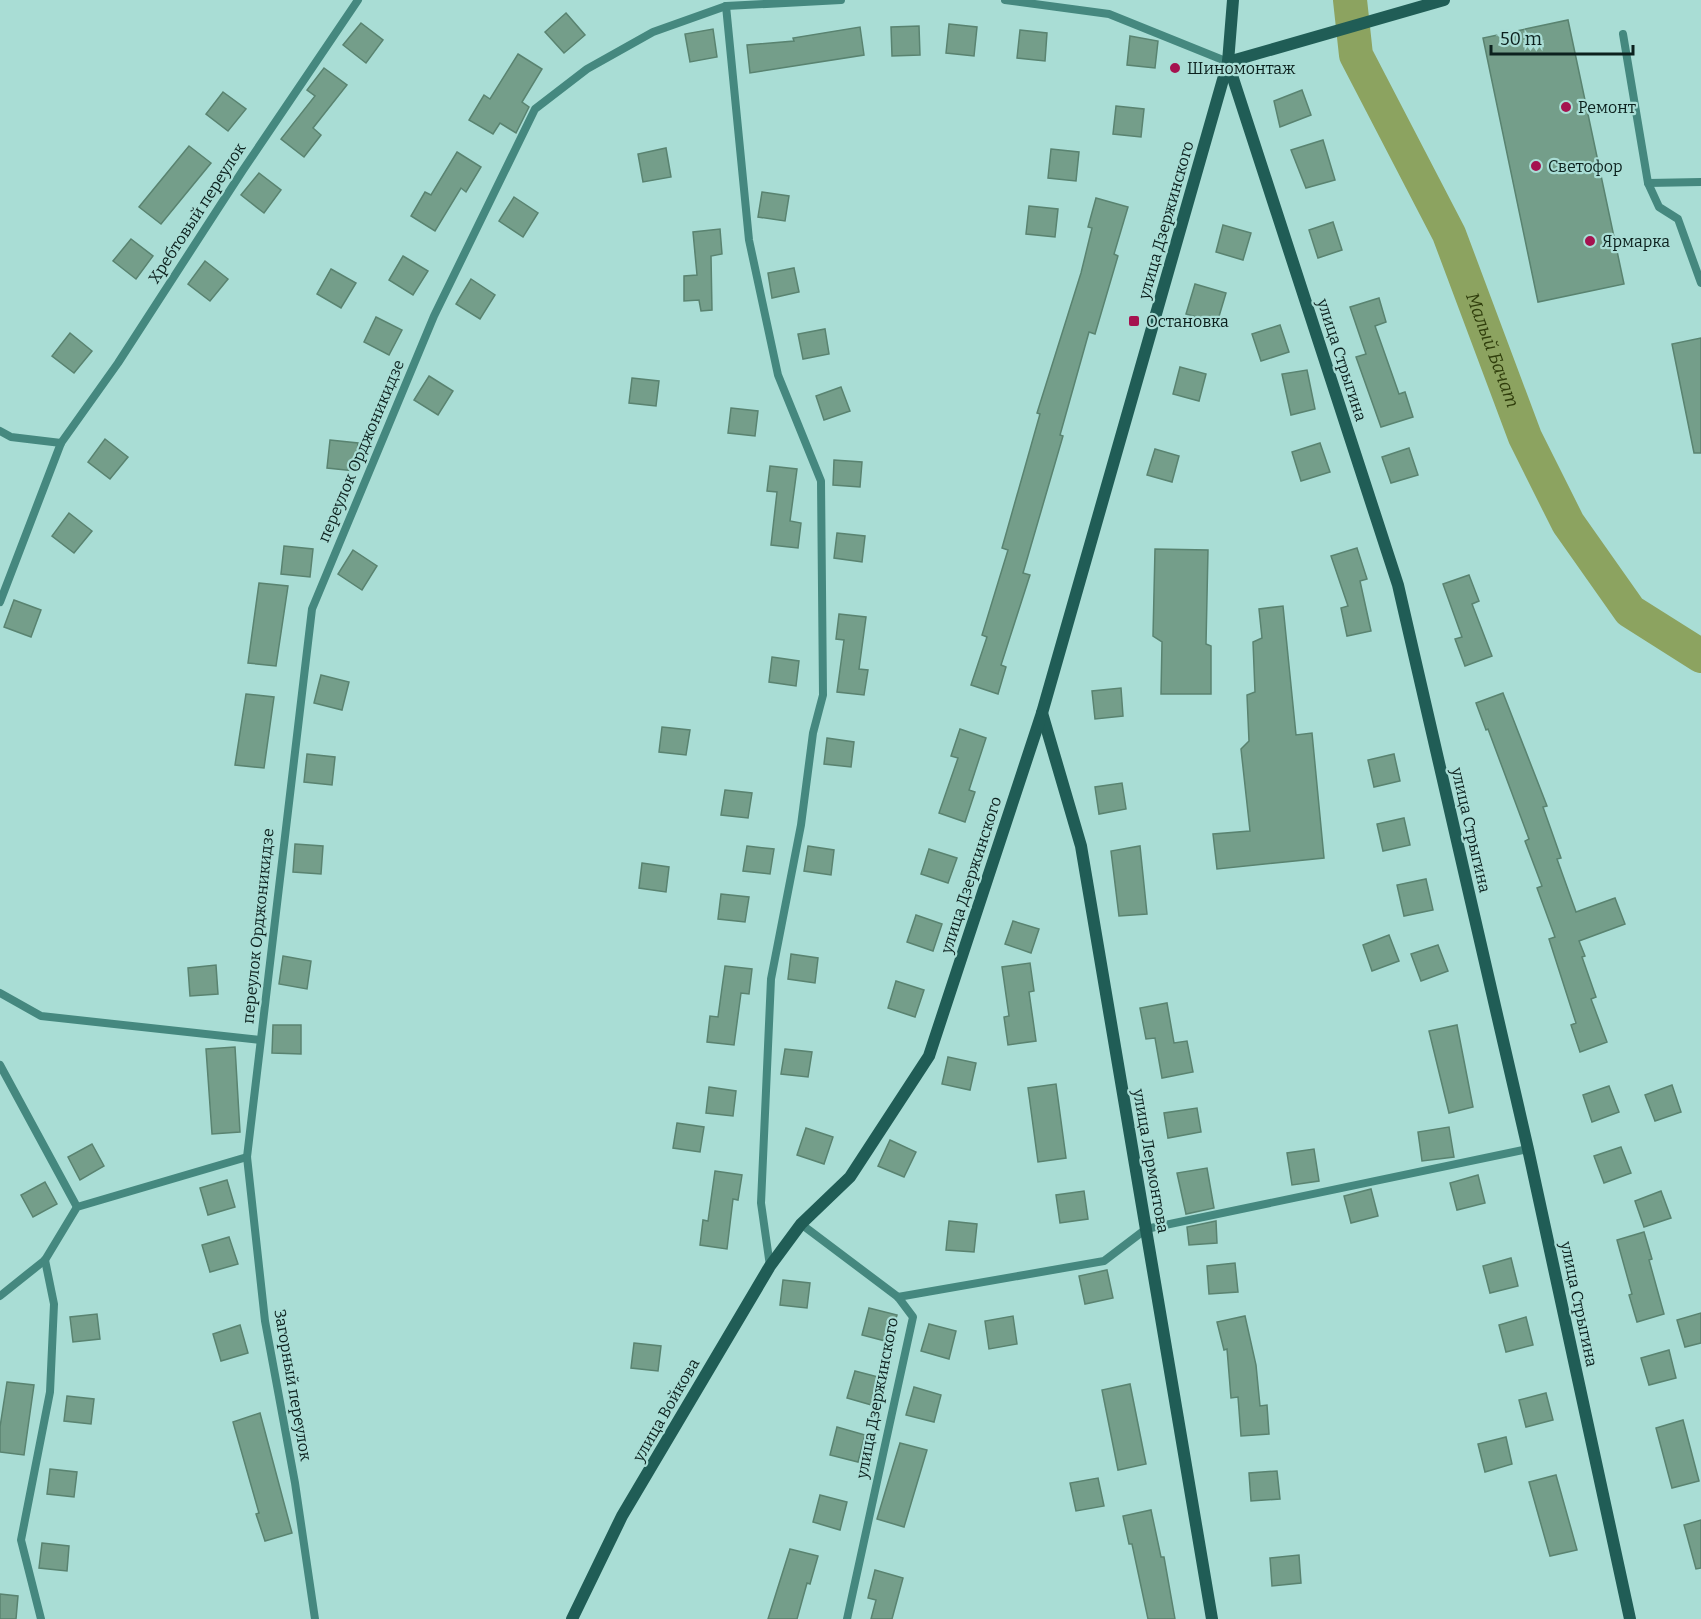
<svg xmlns="http://www.w3.org/2000/svg" width="1701" height="1619" font-family="Bitter,serif">
  <style>
    .lines { fill: none; stroke-linecap: round; stroke-linejoin: round }
    .river { stroke: #8ca360; stroke-width: 34 }
    .building { fill: #749e8a; stroke: #598370; stroke-width: 1.5 }
    .lane { stroke: #45887f; stroke-width: 8 }
    .secondary { stroke: #205d56; stroke-width: 12 }
    .poi-dot { fill: #a5124f; stroke: #a9ddd5; stroke-width: 2 }
    .labels { text-anchor: middle; dominant-baseline: central; stroke-width: 4.5; stroke-linejoin: round; paint-order: stroke }
    .poi-label { font-size: 16px; fill: #0c211e; stroke: #a9ddd5; text-anchor: start }
    .street-label { font-size: 16px; fill: #0c211e; stroke: #a9ddd5 }
    .water-label { font-size: 18px; font-style: italic; fill: #303e0c; stroke: #a9ddd5 }
  </style>
  <rect width="100%" height="100%" fill="#a9ddd5"/>
  <g class="lines">
    <!-- river -->
    <path class="river" id="s1" d="M1350 0 1356 55 1449 234 1525 437 1568 523 1630 611 1701 656"/>
  </g>
  <!-- building -->
  <g class="building">
    <polygon points="566,13 585,35 564,53 545,32"/>
    <polygon points="1568,20 1624,284 1538,302 1483,38"/>
    <polygon points="361,23 383,40 366,63 343,45"/>
    <polygon points="949,24 977,27 974,56 946,53"/>
    <polygon points="919,26 920,55 892,56 891,27"/>
    <polygon points="860,27 864,55 750,73 747,45 794,41 793,38"/>
    <polygon points="713,29 717,57 690,62 685,34"/>
    <polygon points="1020,30 1047,33 1045,61 1017,58"/>
    <polygon points="1130,36 1158,41 1155,68 1127,65"/>
    <polygon points="518,54 542,69 522,102 529,107 516,133 500,123 493,134 469,120 484,95 490,99"/>
    <polygon points="324,68 347,85 313,128 321,135 304,157 281,139 315,96 307,90"/>
    <polygon points="1302,90 1311,115 1280,127 1274,101"/>
    <polygon points="223,92 246,109 228,131 206,114"/>
    <polygon points="1116,106 1144,109 1141,137 1113,134"/>
    <polygon points="1323,140 1335,180 1306,188 1291,150"/>
    <polygon points="189,146 211,163 161,224 139,207"/>
    <polygon points="666,148 671,177 643,182 638,154"/>
    <polygon points="1051,149 1079,152 1076,181 1048,178"/>
    <polygon points="457,152 481,167 466,192 461,188 435,231 411,216 425,192 431,195"/>
    <polygon points="259,173 281,190 264,213 241,195"/>
    <polygon points="762,192 789,196 785,221 758,217"/>
    <polygon points="514,197 538,213 523,237 499,221"/>
    <polygon points="1096,198 1128,207 1114,254 1118,256 1095,334 1089,332 1060,435 1063,436 1023,573 1030,575 1001,665 1006,667 998,694 971,685 987,637 982,635 1008,550 1002,548 1040,414 1037,413 1081,273 1092,228 1088,227"/>
    <polygon points="1029,206 1058,209 1055,237 1026,234"/>
    <polygon points="1333,222 1342,250 1318,258 1309,230"/>
    <polygon points="1223,225 1251,233 1243,260 1216,252"/>
    <polygon points="720,229 722,254 711,256 712,310 701,311 699,300 684,301 684,276 697,275 693,232"/>
    <polygon points="131,239 153,256 136,279 113,261"/>
    <polygon points="403,256 428,271 413,295 389,280"/>
    <polygon points="205,261 228,279 210,301 188,284"/>
    <polygon points="794,268 799,292 772,298 768,273"/>
    <polygon points="331,269 356,283 341,308 317,294"/>
    <polygon points="471,279 495,295 480,319 456,304"/>
    <polygon points="1195,284 1226,293 1217,323 1186,314"/>
    <polygon points="1379,298 1386,322 1375,326 1399,394 1405,392 1413,417 1381,427 1356,357 1366,354 1350,307"/>
    <polygon points="376,317 402,330 389,355 364,342"/>
    <polygon points="1280,325 1289,352 1261,361 1252,334"/>
    <polygon points="825,329 829,354 803,359 798,334"/>
    <polygon points="70,333 92,351 74,373 52,356"/>
    <polygon points="1701,338 1701,453 1694,453 1672,344"/>
    <polygon points="1180,367 1206,374 1199,401 1173,394"/>
    <polygon points="1307,370 1315,409 1291,415 1282,374"/>
    <polygon points="429,376 453,391 438,415 414,400"/>
    <polygon points="632,378 659,381 656,406 629,403"/>
    <polygon points="841,387 850,411 824,420 816,396"/>
    <polygon points="731,408 758,411 755,436 728,433"/>
    <polygon points="105,439 128,457 110,479 88,462"/>
    <polygon points="330,440 358,443 355,471 327,468"/>
    <polygon points="1320,443 1330,472 1301,481 1292,452"/>
    <polygon points="1409,448 1418,475 1391,483 1382,457"/>
    <polygon points="1155,449 1179,456 1172,482 1147,475"/>
    <polygon points="834,460 862,462 860,487 833,485"/>
    <polygon points="770,466 797,469 790,521 801,523 798,548 771,545 777,492 767,491"/>
    <polygon points="69,513 92,531 74,553 52,536"/>
    <polygon points="837,533 865,536 862,562 834,558"/>
    <polygon points="284,546 313,549 310,577 281,574"/>
    <polygon points="1357,548 1367,579 1360,581 1371,631 1347,636 1341,608 1348,606 1331,556"/>
    <polygon points="1155,549 1208,550 1206,644 1211,646 1211,694 1161,694 1162,642 1153,636"/>
    <polygon points="353,550 377,566 362,590 338,574"/>
    <polygon points="1469,575 1479,601 1472,604 1492,656 1465,666 1455,639 1462,637 1443,584"/>
    <polygon points="259,583 288,586 276,666 248,663"/>
    <polygon points="14,600 41,610 31,637 4,627"/>
    <polygon points="1283,606 1296,735 1312,733 1324,858 1217,869 1213,834 1250,831 1241,749 1249,741 1247,695 1255,692 1253,642 1262,638 1259,609"/>
    <polygon points="839,614 866,617 859,669 868,670 864,695 837,692 844,640 836,639"/>
    <polygon points="772,657 799,661 796,686 769,682"/>
    <polygon points="321,675 349,682 342,710 314,703"/>
    <polygon points="1121,688 1123,716 1095,719 1092,691"/>
    <polygon points="1503,693 1547,806 1543,807 1561,858 1557,859 1576,912 1615,898 1625,924 1579,941 1585,956 1582,957 1596,997 1591,999 1607,1042 1580,1052 1571,1025 1576,1023 1549,939 1555,937 1537,888 1542,886 1525,841 1529,839 1488,729 1486,730 1476,703"/>
    <polygon points="246,694 274,697 264,768 235,765"/>
    <polygon points="662,727 690,730 686,755 659,752"/>
    <polygon points="960,729 986,738 969,790 975,792 965,822 939,813 958,758 951,756"/>
    <polygon points="827,738 854,742 851,767 824,764"/>
    <polygon points="307,754 335,757 332,785 304,782"/>
    <polygon points="1394,754 1400,781 1374,787 1368,760"/>
    <polygon points="1122,783 1126,809 1099,814 1095,787"/>
    <polygon points="725,790 752,793 748,818 721,815"/>
    <polygon points="1404,818 1410,845 1383,851 1377,824"/>
    <polygon points="295,844 323,846 321,874 293,872"/>
    <polygon points="747,846 774,849 770,874 743,871"/>
    <polygon points="808,846 834,850 831,875 804,871"/>
    <polygon points="1140,846 1147,914 1119,916 1111,851"/>
    <polygon points="929,849 957,858 948,883 921,874"/>
    <polygon points="642,863 669,867 666,892 639,888"/>
    <polygon points="1426,879 1433,910 1404,916 1397,885"/>
    <polygon points="721,894 749,897 745,922 718,919"/>
    <polygon points="916,915 942,924 933,951 907,942"/>
    <polygon points="1013,921 1039,929 1031,953 1005,944"/>
    <polygon points="1389,935 1399,961 1372,971 1363,945"/>
    <polygon points="1438,945 1448,971 1421,981 1411,954"/>
    <polygon points="791,954 818,958 815,983 788,979"/>
    <polygon points="283,956 311,961 307,989 279,984"/>
    <polygon points="1030,963 1034,991 1029,992 1036,1041 1008,1045 1004,1017 1009,1016 1002,967"/>
    <polygon points="216,965 218,994 190,996 188,968"/>
    <polygon points="725,966 752,969 749,994 741,993 734,1045 707,1042 710,1016 718,1017"/>
    <polygon points="896,981 924,990 915,1017 888,1008"/>
    <polygon points="1167,1003 1174,1043 1187,1041 1193,1072 1162,1078 1155,1038 1146,1039 1140,1008"/>
    <polygon points="273,1025 301,1025 301,1054 272,1053"/>
    <polygon points="1457,1025 1473,1107 1449,1113 1429,1031"/>
    <polygon points="235,1047 240,1132 212,1134 206,1049"/>
    <polygon points="785,1049 812,1052 808,1077 781,1074"/>
    <polygon points="948,1057 976,1063 970,1090 942,1084"/>
    <polygon points="1056,1084 1066,1158 1038,1162 1028,1088"/>
    <polygon points="1672,1085 1681,1112 1655,1121 1645,1095"/>
    <polygon points="1609,1086 1619,1112 1592,1122 1583,1095"/>
    <polygon points="709,1087 736,1091 733,1116 706,1113"/>
    <polygon points="1197,1108 1201,1132 1168,1138 1164,1113"/>
    <polygon points="677,1123 704,1127 700,1152 673,1148"/>
    <polygon points="1449,1127 1454,1157 1422,1161 1418,1132"/>
    <polygon points="806,1128 833,1137 824,1164 797,1155"/>
    <polygon points="890,1140 916,1152 904,1177 878,1166"/>
    <polygon points="92,1144 104,1166 80,1180 68,1157"/>
    <polygon points="1621,1147 1631,1173 1604,1183 1594,1156"/>
    <polygon points="1314,1149 1319,1181 1292,1185 1287,1153"/>
    <polygon points="1207,1168 1214,1208 1186,1214 1177,1173"/>
    <polygon points="715,1171 742,1175 738,1200 733,1199 727,1249 700,1245 703,1220 708,1221"/>
    <polygon points="1478,1175 1485,1203 1457,1210 1450,1183"/>
    <polygon points="227,1180 235,1207 208,1215 200,1188"/>
    <polygon points="45,1182 57,1204 33,1217 21,1195"/>
    <polygon points="1371,1189 1378,1216 1351,1223 1344,1196"/>
    <polygon points="1084,1191 1088,1219 1060,1223 1056,1195"/>
    <polygon points="1661,1191 1671,1218 1644,1227 1635,1201"/>
    <polygon points="949,1221 977,1224 974,1252 946,1250"/>
    <polygon points="1216,1221 1217,1243 1189,1245 1187,1227"/>
    <polygon points="1644,1232 1652,1259 1649,1260 1664,1314 1637,1322 1629,1295 1632,1294 1617,1240"/>
    <polygon points="229,1237 238,1264 210,1272 202,1245"/>
    <polygon points="1511,1258 1518,1286 1490,1293 1483,1266"/>
    <polygon points="1235,1263 1238,1292 1209,1294 1207,1266"/>
    <polygon points="1107,1270 1113,1298 1085,1304 1079,1276"/>
    <polygon points="783,1280 810,1283 807,1308 780,1305"/>
    <polygon points="869,1308 897,1315 889,1342 862,1335"/>
    <polygon points="1701,1313 1701,1343 1685,1347 1677,1320"/>
    <polygon points="97,1314 100,1339 73,1342 70,1317"/>
    <polygon points="1013,1316 1017,1344 989,1349 985,1321"/>
    <polygon points="1245,1316 1256,1365 1260,1406 1267,1405 1269,1434 1241,1436 1238,1397 1231,1398 1227,1349 1224,1350 1217,1322"/>
    <polygon points="1526,1317 1533,1345 1506,1352 1499,1325"/>
    <polygon points="929,1324 956,1331 949,1359 921,1351"/>
    <polygon points="240,1325 248,1353 221,1361 213,1334"/>
    <polygon points="634,1343 661,1346 658,1371 631,1368"/>
    <polygon points="1669,1350 1676,1378 1649,1385 1641,1358"/>
    <polygon points="855,1371 882,1378 875,1406 847,1398"/>
    <polygon points="7,1382 34,1385 24,1455 0,1452 0,1427"/>
    <polygon points="1130,1384 1146,1464 1118,1470 1102,1390"/>
    <polygon points="914,1387 941,1395 934,1422 906,1415"/>
    <polygon points="1546,1393 1553,1420 1526,1427 1519,1400"/>
    <polygon points="67,1396 94,1399 91,1424 64,1421"/>
    <polygon points="260,1413 292,1533 265,1541 256,1514 259,1513 233,1422"/>
    <polygon points="1683,1420 1699,1481 1672,1488 1656,1428"/>
    <polygon points="837,1427 865,1435 858,1462 830,1455"/>
    <polygon points="1506,1437 1512,1464 1485,1472 1478,1444"/>
    <polygon points="900,1443 927,1450 904,1527 877,1519"/>
    <polygon points="50,1469 77,1472 74,1497 47,1494"/>
    <polygon points="1277,1471 1280,1499 1251,1501 1249,1473"/>
    <polygon points="1556,1475 1577,1550 1550,1556 1529,1482"/>
    <polygon points="1098,1478 1104,1506 1076,1511 1070,1483"/>
    <polygon points="820,1495 847,1502 840,1530 813,1522"/>
    <polygon points="1151,1510 1161,1557 1164,1557 1175,1619 1148,1619 1132,1544 1129,1544 1123,1516"/>
    <polygon points="1701,1520 1701,1568 1696,1569 1684,1525"/>
    <polygon points="42,1543 69,1546 67,1571 39,1568"/>
    <polygon points="790,1549 818,1556 810,1584 807,1583 797,1619 768,1619"/>
    <polygon points="1299,1555 1301,1583 1272,1586 1270,1558"/>
    <polygon points="875,1570 903,1578 892,1619 871,1619 876,1600 868,1598"/>
    <polygon points="0,1594 18,1596 16,1619 0,1619"/>
  </g>
  <g class="lines">
    <!-- lane -->
    <g class="lane">
      <polyline points="1005,0 1109,14 1228,62"/>
      <polyline points="726,6 749,240 778,375 821,481 823,695 813,733 801,825 771,979 761,1203 770,1266"/>
      <polyline points="1623,34 1648,183 1659,207 1678,219 1701,283"/>
      <polyline points="1648,183 1701,182"/>
      <polyline points="0,431 11,437 61,443"/>
      <polyline points="0,602 61,443 118,363 243,170 358,0"/>
      <polyline points="0,993 41,1016 260,1040"/>
      <polyline points="0,1065 77,1207"/>
      <polyline points="801,1224 898,1297 913,1317 847,1619"/>
      <polyline points="0,1296 45,1260 77,1207 247,1157"/>
      <polyline points="898,1297 1104,1261 1146,1229 1528,1149"/>
      <polyline points="41,1619 21,1540 50,1392 54,1304 45,1260"/>
      <polyline points="315,1619 295,1483 265,1321 247,1157 312,609 434,316 535,109 587,69 653,32 726,6 841,0"/>
    </g>
    <!-- secondary -->
    <g class="secondary">
      <polyline points="1228,62 1444,0"/>
      <polyline points="1228,63 1398,585 1528,1149 1630,1619"/>
      <polyline points="1042,713 1081,846 1212,1619"/>
      <polyline points="572,1619 622,1516 770,1266 801,1224 850,1177 929,1056 1042,713 1228,62 1233,0"/>
    </g>
  </g>
  <!-- markers -->
  <g class="poi-dot">
    <circle cx="1175" cy="68" r="6"/>
    <circle cx="1566" cy="107" r="6"/>
    <circle cx="1536" cy="166" r="6"/>
    <circle cx="1590" cy="241" r="6"/>
    <rect x="1128" y="315" width="12" height="12" rx="3"/>
  </g>
  <g class="labels">
    <!-- poi labels -->
    <g class="poi-label">
      <text x="1187" y="68">Шиномонтаж</text>
      <text x="1578" y="107">Ремонт</text>
      <text x="1548" y="166">Светофор</text>
      <text x="1602" y="241">Ярмарка</text>
      <text x="1146" y="321">Остановка</text>
    </g>
    <!-- street labels -->
    <g class="street-label">
      <text transform="translate(197 213) rotate(-57)">Хребтовый переулок</text>
      <text transform="translate(1166 220) rotate(-74)">улица Дзержинского</text>
      <text transform="translate(1342 360) rotate(72)">улица Стрыгина</text>
      <text transform="translate(361 451) rotate(-67)">переулок Орджоникидзе</text>
      <text transform="translate(1471 830) rotate(77)">улица Стрыгина</text>
      <text transform="translate(971 875) rotate(-72)">улица Дзержинского</text>
      <text transform="translate(258 926) rotate(-84)">переулок Орджоникидзе</text>
      <text transform="translate(1151 1161) rotate(80)">улица Лермонтова</text>
      <text transform="translate(1579 1304) rotate(78)">улица Стрыгина</text>
      <text transform="translate(293 1385) rotate(80)">Загорный переулок</text>
      <text transform="translate(877 1398) rotate(-79)">улица Дзержинского</text>
      <text transform="translate(666 1410) rotate(-60)">улица Войкова</text>
    </g>
    <!-- water labels -->
    <g class="water-label">
      <text stroke="none"><textPath href="#s1" startOffset="381">Малый Бачат</textPath></text>
    </g>
  </g>
  <!-- scale -->
  <path d="M1491 45v9h142v-9" fill="none" stroke="#0c211e" stroke-width="3"/>
  <text x="1500" y="45" font-size="18" fill="#0c211e" stroke="#a9ddd5" stroke-width="4.5" paint-order="stroke">50 m</text>
</svg>
